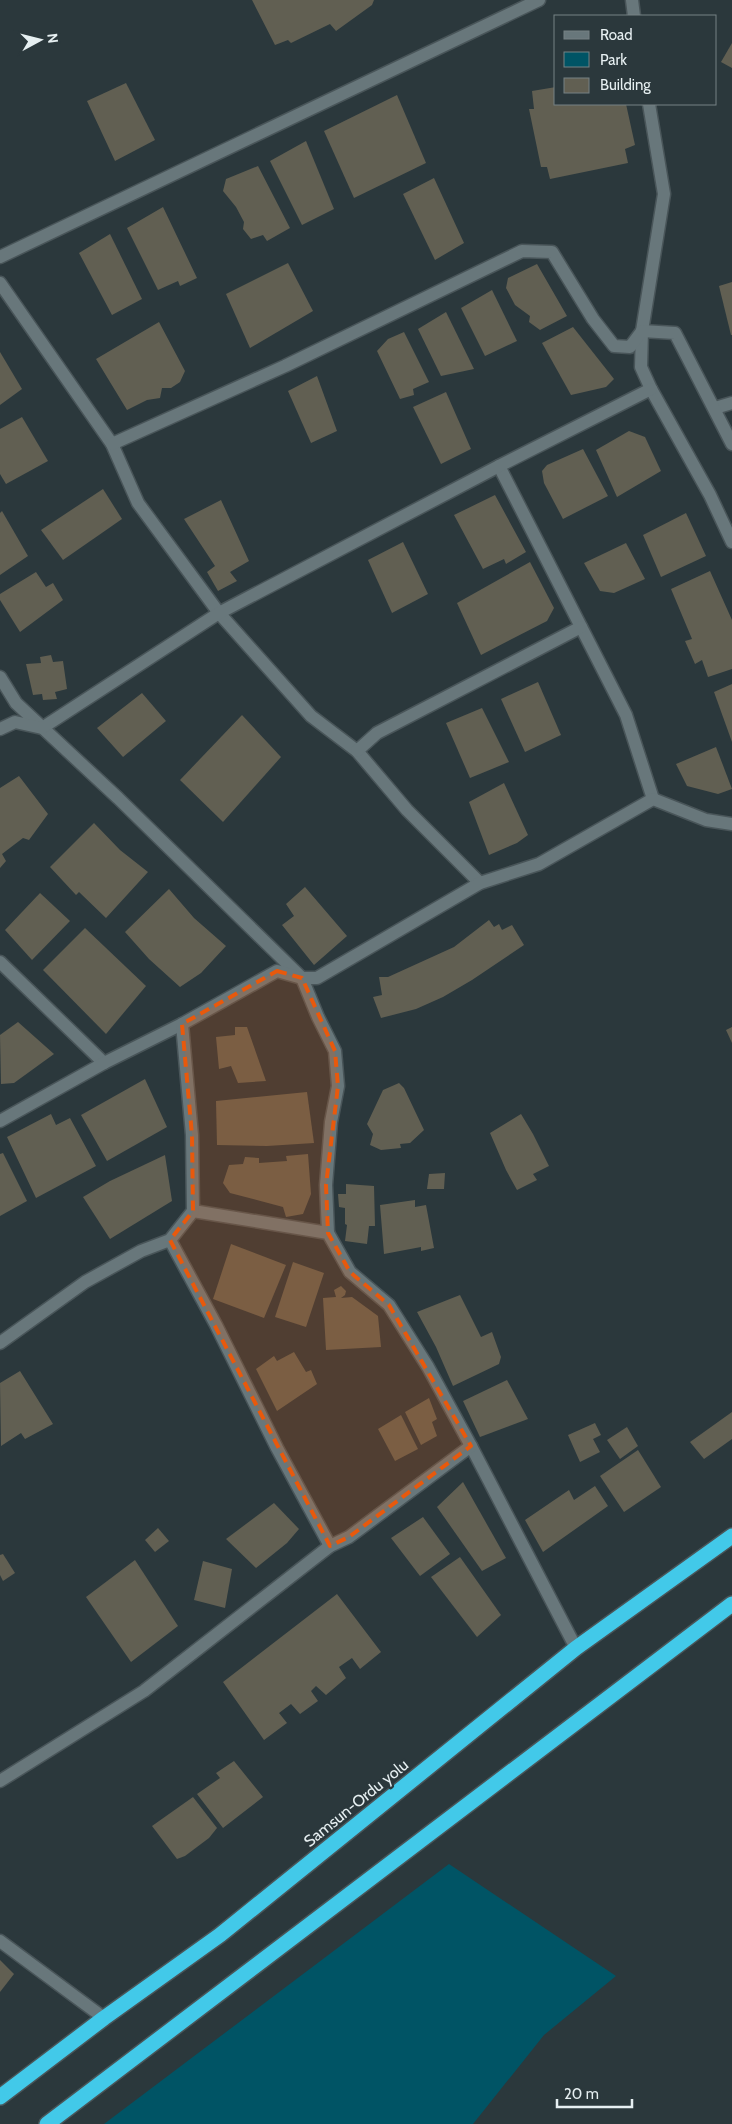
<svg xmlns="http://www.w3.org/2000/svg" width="732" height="2124" font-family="Cabin,sans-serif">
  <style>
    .green { fill: #005465 }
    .building { fill: #615f52 }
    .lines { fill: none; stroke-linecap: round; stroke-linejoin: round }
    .minor-casing { stroke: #495559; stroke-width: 15 }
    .highway-casing { stroke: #495559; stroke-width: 18 }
    .minor { stroke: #68777b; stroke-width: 12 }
    .highway { stroke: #42c9e9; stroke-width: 15 }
    .marked { fill: #e8590c; fill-opacity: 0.2; stroke: #e8590c; stroke-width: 4; stroke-dasharray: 10 6; stroke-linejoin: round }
    .labels { text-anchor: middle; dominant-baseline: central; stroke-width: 4.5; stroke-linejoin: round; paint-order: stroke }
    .street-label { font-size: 16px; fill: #e6eff1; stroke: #2b383c }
  </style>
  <rect width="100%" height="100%" fill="#2b383c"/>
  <!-- green -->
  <polygon class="green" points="449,1864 616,1976 544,2035 473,2124 104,2124"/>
  <!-- building -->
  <g class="building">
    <polygon points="252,0 374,0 372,5 336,31 330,24 291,43 288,40 275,45"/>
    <polygon points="732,43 732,68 721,62"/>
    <polygon points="126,83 155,140 115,161 87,101"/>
    <polygon points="556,87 556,104 626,104 635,145 625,149 628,163 550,179 547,167 541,167 529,109 534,109 532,91"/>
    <polygon points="397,95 426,163 354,198 324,131"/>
    <polygon points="306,141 334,209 302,225 270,161"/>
    <polygon points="258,166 290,228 267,241 263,235 251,239 243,229 244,222 236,207 223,191 226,179"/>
    <polygon points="434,178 464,243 435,260 403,194"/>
    <polygon points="163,207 197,278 180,286 178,281 158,290 127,228"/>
    <polygon points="110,234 142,299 112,315 79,253"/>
    <polygon points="288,263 313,311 250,348 226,294"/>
    <polygon points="537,264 567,316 540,330 529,322 530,316 515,305 506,288 508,278"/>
    <polygon points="732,282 732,335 731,335 719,286"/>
    <polygon points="492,290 517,341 485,356 461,308"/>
    <polygon points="446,312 474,369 441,376 418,329"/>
    <polygon points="159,322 185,371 180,382 171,388 162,388 160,398 147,400 127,410 96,359"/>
    <polygon points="573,327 614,379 606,387 571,395 542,343"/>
    <polygon points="404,332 429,382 413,389 414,395 400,399 377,351 388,339"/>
    <polygon points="0,352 22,389 0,405"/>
    <polygon points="317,376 337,431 311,443 288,391"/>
    <polygon points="446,392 471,449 441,464 413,407"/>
    <polygon points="22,417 48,461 6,484 0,474 0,429"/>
    <polygon points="629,431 645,437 661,471 617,497 596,450"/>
    <polygon points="583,449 608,496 563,519 544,483 542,471 547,465"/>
    <polygon points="103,489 122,519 63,560 41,530"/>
    <polygon points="495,495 526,552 506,564 504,559 483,569 454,515"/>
    <polygon points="221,500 249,561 230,572 237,581 218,591 207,572 215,566 184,519"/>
    <polygon points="2,511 28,556 0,575 0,513"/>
    <polygon points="686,513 706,556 661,577 643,535"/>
    <polygon points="403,542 428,594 392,613 368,560"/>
    <polygon points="626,543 645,579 614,593 600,591 584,563"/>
    <polygon points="530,562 554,608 547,621 481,655 457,603"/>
    <polygon points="710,571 732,620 732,669 708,677 702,660 695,664 685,641 692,639 671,589"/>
    <polygon points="36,572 46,587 53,583 63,600 20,632 0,600 0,594"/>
    <polygon points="51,655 53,662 63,661 67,689 55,692 57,699 43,700 42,694 33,695 26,664 41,663 40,657"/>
    <polygon points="538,682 561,735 525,752 501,699"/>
    <polygon points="732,684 732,742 714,692"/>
    <polygon points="142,693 166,721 123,757 97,728"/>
    <polygon points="482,708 509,762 470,778 446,723"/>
    <polygon points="242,715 281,757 223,822 180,780"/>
    <polygon points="716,747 732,789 718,794 687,786 676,764"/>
    <polygon points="19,776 48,814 29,840 23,838 2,854 6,861 0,868 0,788"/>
    <polygon points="504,783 528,835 517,843 489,855 469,802"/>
    <polygon points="94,823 120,850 148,872 106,918 79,892 76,895 50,867"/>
    <polygon points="305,887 347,936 314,965 282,925 294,916 286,904"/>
    <polygon points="169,889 194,918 226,946 201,973 180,987 149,959 125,932"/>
    <polygon points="40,893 70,921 32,960 5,930"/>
    <polygon points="489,920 494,927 499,924 502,930 512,925 524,945 472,980 443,997 416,1009 381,1018 373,997 382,995 379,977 388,977 454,947"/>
    <polygon points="85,928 146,986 106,1034 43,970"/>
    <polygon points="18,1022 54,1054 14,1083 1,1084 0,1035"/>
    <polygon points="235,1027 247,1027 266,1081 238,1083 231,1066 219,1069 216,1037 235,1035"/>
    <polygon points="732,1027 732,1043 726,1030"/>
    <polygon points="145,1079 167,1127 107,1161 81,1115"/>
    <polygon points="399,1083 404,1088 424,1130 410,1143 400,1144 401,1148 381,1150 370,1145 373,1134 367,1124 383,1090"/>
    <polygon points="307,1092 314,1143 267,1146 217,1145 216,1101"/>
    <polygon points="51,1114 56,1125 70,1118 96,1166 36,1198 7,1137"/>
    <polygon points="521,1114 533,1134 549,1166 533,1174 537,1180 517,1190 506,1170 490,1133"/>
    <polygon points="3,1153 27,1201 0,1216 0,1154"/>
    <polygon points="308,1154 311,1194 303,1214 286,1217 283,1207 230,1193 223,1183 229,1165 243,1164 245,1157 259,1158 259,1163 287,1161 286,1156"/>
    <polygon points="165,1155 172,1201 110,1239 83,1197 110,1181"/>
    <polygon points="445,1173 444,1189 427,1189 429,1174"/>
    <polygon points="346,1184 374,1186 375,1226 369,1226 367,1244 345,1241 347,1225 345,1224 345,1208 339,1207 338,1194 346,1194"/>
    <polygon points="415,1200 415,1207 426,1205 434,1248 421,1251 421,1247 384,1254 380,1205"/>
    <polygon points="231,1244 286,1265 264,1318 213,1299"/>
    <polygon points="293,1262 324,1273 306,1327 275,1317"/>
    <polygon points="341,1286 346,1291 345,1295 341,1298 352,1297 378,1316 381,1347 326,1350 323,1298 336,1297 334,1290"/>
    <polygon points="460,1295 481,1337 492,1332 501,1357 499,1364 453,1386 436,1347 417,1312"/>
    <polygon points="294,1352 306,1372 311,1370 317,1384 277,1411 256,1369 274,1356 277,1361"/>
    <polygon points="20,1371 53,1424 25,1439 21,1433 1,1446 0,1383"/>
    <polygon points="507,1380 528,1419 480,1437 463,1401"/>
    <polygon points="429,1398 437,1419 432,1422 437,1436 421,1445 405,1412"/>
    <polygon points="732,1412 732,1439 704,1459 690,1442"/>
    <polygon points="401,1415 418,1449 395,1461 378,1429"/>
    <polygon points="595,1423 601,1435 593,1439 600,1452 580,1462 568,1435"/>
    <polygon points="627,1427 638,1446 620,1459 607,1440"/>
    <polygon points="638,1450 661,1487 624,1512 600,1476"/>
    <polygon points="463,1482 506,1558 482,1571 437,1507"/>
    <polygon points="595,1486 608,1506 543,1552 525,1520 569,1490 574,1500"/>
    <polygon points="274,1503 299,1529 287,1543 256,1568 226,1539"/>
    <polygon points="423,1517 450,1554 420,1576 391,1538"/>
    <polygon points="158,1528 169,1541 155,1552 145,1540"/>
    <polygon points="3,1554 15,1573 3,1581 0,1575 0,1555"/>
    <polygon points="460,1557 501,1615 477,1637 431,1577"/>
    <polygon points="135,1560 178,1626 131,1662 86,1597"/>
    <polygon points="203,1561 232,1569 225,1608 194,1600"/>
    <polygon points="337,1594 381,1652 360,1669 352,1658 339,1667 346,1678 326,1695 316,1686 311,1691 318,1701 300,1714 291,1704 279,1713 287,1723 264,1740 223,1682"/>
    <polygon points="234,1761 263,1797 223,1828 197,1794 220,1778 216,1773"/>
    <polygon points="193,1797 217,1828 209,1838 185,1856 177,1859 152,1826"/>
    <polygon points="0,1960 14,1974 0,1992"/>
  </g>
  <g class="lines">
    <!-- minor casing -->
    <g class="minor-casing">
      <g id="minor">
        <polyline points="632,0 634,16"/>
        <polyline points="649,104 664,194 642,331 641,367 651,389 710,495 732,542"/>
        <polyline points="0,257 539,0"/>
        <polyline points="0,283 112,444 138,503 219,613 311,716 357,751 407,810 480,883"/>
        <polyline points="715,408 732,403"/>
        <polyline points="112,444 285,366 522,251 552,252 593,319 614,346 630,347 642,331 675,333 732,444"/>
        <polyline points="499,466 626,715 653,799"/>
        <polyline points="0,677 16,703 118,798 302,978 318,1017 335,1051 338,1086 331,1122 326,1185 328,1233"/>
        <polyline points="0,729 15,722 42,728 219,613 499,466 651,389"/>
        <polyline points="357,751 377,733 581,627"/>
        <polyline points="0,962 104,1063"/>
        <polyline points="0,1121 104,1063 182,1024 277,971 302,978 317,978 480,883 539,864 653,799 706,820 732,824"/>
        <polyline points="193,1211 328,1233 350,1272 389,1305 428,1367 471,1446 576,1648"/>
        <polyline points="170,1240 216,1325 277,1448 330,1546"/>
        <polyline points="0,1343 85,1282 141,1251 170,1240 193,1211 192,1135 182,1024"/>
        <polyline points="0,1781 144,1691 330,1546 349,1537 471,1446"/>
        <polyline points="0,1941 104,2018"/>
      </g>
    </g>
    <!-- highway casing -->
    <g class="highway-casing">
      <g id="highway">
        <polyline points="0,2097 104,2018 220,1935 576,1648 732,1536"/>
        <polyline points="47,2124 732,1604"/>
      </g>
    </g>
    <!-- minor -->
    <use href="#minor" class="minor"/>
    <!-- highway -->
    <use href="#highway" class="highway"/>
  </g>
  <!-- marked area -->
  <path class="marked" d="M277 971 302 978 335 1051 338 1086 326 1185 328 1233 350 1272 389 1305 471 1446 349 1537 330 1546 170 1240 193 1211 192 1135 182 1024Z"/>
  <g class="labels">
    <!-- street labels -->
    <g class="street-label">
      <text transform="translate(356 1803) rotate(-39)">Samsun-Ordu yolu</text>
    </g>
  </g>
  <!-- legend -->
  <rect x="554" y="15" width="162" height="90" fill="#2b383c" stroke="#768184"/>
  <rect x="564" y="31" width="25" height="8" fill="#68777b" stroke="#768184"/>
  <text x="600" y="40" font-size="15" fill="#e6eff1">Road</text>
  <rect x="564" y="52" width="25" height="15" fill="#005465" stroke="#768184"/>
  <text x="600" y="65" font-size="15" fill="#e6eff1">Park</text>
  <rect x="564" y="78" width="25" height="15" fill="#615f52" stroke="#768184"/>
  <text x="600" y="90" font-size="15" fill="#e6eff1">Building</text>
  <!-- north arrow -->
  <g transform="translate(40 40) rotate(83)" stroke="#2b383c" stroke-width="4" paint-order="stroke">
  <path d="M0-4L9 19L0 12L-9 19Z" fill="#e6eff1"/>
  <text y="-8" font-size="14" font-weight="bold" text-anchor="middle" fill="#e6eff1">N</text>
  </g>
  <!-- scale -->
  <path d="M557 2099v8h75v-8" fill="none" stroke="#e6eff1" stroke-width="2.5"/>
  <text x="564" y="2099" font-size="15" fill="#e6eff1" stroke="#2b383c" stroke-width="4" paint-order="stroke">20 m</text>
</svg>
